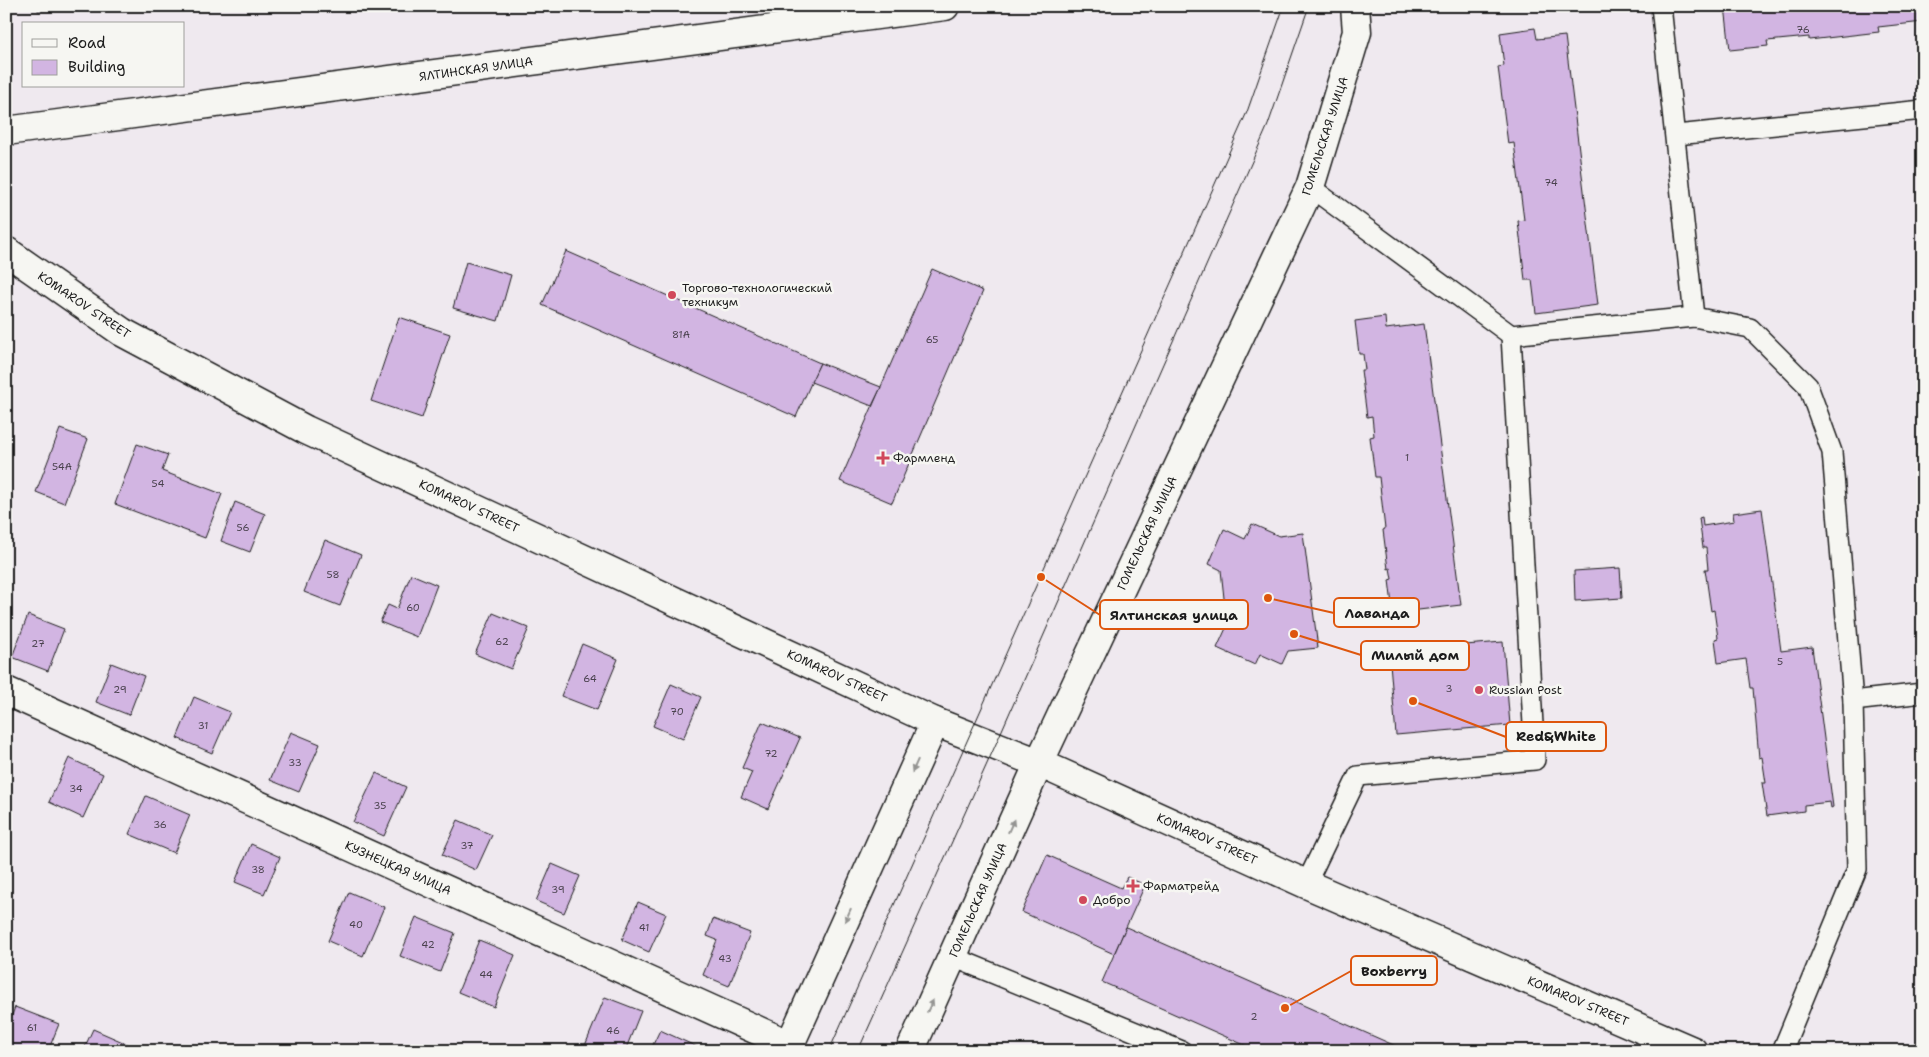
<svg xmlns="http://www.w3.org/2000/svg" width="1929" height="1057" font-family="'Shantell Sans',sans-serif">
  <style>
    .building { fill: #d2b5e2; stroke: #1c1c1c }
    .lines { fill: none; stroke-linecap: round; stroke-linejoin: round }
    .lane-casing { stroke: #1c1c1c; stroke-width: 22 }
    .street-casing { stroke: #1c1c1c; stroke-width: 31 }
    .secondary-casing { stroke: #1c1c1c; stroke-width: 31 }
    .lane { stroke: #f6f6f2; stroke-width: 19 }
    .street { stroke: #f6f6f2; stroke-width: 28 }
    .secondary { stroke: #f6f6f2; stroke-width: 28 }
    .tram { stroke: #1c1c1c; stroke-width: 1 }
    .oneway { fill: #949492 }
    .poi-dot { fill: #d1495b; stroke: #f6f6f2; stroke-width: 2 }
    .labels { text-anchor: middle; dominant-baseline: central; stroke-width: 5; stroke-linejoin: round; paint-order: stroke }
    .number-label { font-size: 10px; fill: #4a424e }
    .street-label { font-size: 12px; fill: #1c1c1c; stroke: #f6f6f2 }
    .poi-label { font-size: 12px; fill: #1c1c1c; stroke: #f6f6f2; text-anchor: start }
    .leader { fill: none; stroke: #de560d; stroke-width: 2 }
    .callout-dot { fill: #de560d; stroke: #f6f6f2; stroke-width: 2 }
    .callout { fill: #f6f6f2; stroke: #de560d; stroke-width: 2 }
    .callout-label { font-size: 14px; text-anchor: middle; font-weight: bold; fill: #1c1c1c }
  </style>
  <rect width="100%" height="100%" fill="#efe9ef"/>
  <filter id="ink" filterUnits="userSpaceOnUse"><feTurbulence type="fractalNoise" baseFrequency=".02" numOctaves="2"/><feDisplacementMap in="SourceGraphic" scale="10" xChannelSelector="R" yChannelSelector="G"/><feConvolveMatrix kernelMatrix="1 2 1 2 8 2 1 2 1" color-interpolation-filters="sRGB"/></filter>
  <g filter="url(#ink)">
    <!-- building -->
    <g class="building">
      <polygon points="38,6 69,6 69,7 38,11"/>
      <polygon points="1725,6 1923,6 1923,22 1878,27 1879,32 1809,40 1809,37 1767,41 1768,46 1730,50"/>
      <polygon points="1535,28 1537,39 1565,36 1598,305 1536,313 1532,280 1525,280 1518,221 1524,220 1514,143 1508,144 1498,67 1504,66 1500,33"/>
      <polygon points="566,251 820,363 796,417 542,305"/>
      <polygon points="466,262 511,275 498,321 453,308"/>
      <polygon points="932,269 983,291 892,503 840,481"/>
      <polygon points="399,317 450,334 422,418 371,401"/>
      <polygon points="1385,317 1386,329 1424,324 1461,605 1393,613 1389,580 1392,579 1390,568 1388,569 1383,530 1385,529 1379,477 1375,477 1370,437 1374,436 1372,416 1367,417 1361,370 1365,370 1363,354 1359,354 1355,321"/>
      <polygon points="820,363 881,387 872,406 811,382"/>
      <polygon points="60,429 88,439 64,503 36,492"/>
      <polygon points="137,444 168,455 162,471 222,494 205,538 115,504"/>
      <polygon points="235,502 265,514 250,552 221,541"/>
      <polygon points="1762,509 1781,651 1812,647 1833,807 1831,808 1830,802 1804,805 1804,811 1767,816 1762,783 1766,783 1762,757 1759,758 1753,688 1750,688 1746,659 1718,663 1715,639 1718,638 1714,610 1711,611 1705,569 1708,569 1706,548 1703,548 1699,518 1702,517 1703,526 1734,521 1733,513"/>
      <polygon points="1252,524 1279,536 1303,533 1318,648 1288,651 1282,664 1260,654 1255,665 1217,648 1227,626 1221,570 1209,564 1224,529 1245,539"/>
      <polygon points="325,540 361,555 340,606 304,592"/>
      <polygon points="1620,568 1622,598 1575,601 1574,571"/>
      <polygon points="411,574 437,585 417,637 380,622 388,605 397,609"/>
      <polygon points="493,613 529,628 511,669 475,654"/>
      <polygon points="28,615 64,629 48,671 12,657"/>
      <polygon points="1503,642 1510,725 1396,735 1389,651"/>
      <polygon points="582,644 618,659 597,710 561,696"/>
      <polygon points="111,663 144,676 129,715 96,702"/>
      <polygon points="671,684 701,697 683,739 653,726"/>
      <polygon points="194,697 230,712 212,753 177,738"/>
      <polygon points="762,722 800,738 768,809 741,797 752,772 742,768"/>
      <polygon points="291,732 320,744 299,792 270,780"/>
      <polygon points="69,758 103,774 83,818 49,802"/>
      <polygon points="376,773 406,787 384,836 353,822"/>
      <polygon points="146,796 190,815 174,853 129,834"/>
      <polygon points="458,820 492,835 476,870 442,855"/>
      <polygon points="251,844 280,857 264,894 235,882"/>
      <polygon points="1047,855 1121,888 1127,877 1145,885 1114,954 1022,912"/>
      <polygon points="552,864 580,876 564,913 536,901"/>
      <polygon points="349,892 384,907 363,956 328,941"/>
      <polygon points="638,902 666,914 649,952 622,940"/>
      <polygon points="416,917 455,933 440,972 400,956"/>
      <polygon points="713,919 750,933 729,986 703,975 717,940 707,936"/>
      <polygon points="1126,927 1407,1051 1258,1051 1102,982"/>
      <polygon points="479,940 515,955 494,1007 458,992"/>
      <polygon points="605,997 641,1011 625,1051 591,1051 584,1048"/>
      <polygon points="15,1007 59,1024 48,1051 6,1051 6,1031"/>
      <polygon points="93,1029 132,1046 130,1051 83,1051"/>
      <polygon points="660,1030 706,1051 650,1051"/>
    </g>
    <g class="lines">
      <!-- lane casing -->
      <g class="lane-casing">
        <g id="lane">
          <polyline points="1661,6 1694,317"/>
          <polyline points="1676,135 1923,110"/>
          <polyline points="1310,187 1511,335 1694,317 1750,328 1808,386 1832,452 1853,701 1857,869 1782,1051"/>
          <polyline points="1853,701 1923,693"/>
          <polyline points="1306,884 1358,776 1535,760 1511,335"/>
          <polyline points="953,957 1182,1051"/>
        </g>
      </g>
      <!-- street casing -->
      <g class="street-casing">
        <polyline id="street" points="6,691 790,1045"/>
      </g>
      <!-- secondary casing -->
      <g class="secondary-casing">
        <g id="secondary">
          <polyline points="6,131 945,6"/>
          <polyline points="6,251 122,332 306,430 935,722 1039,763 1306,884 1693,1051"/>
          <polyline points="787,1051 935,722"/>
          <polyline points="910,1051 1039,763 1310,187 1357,32 1355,6"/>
        </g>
      </g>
      <!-- lane -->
      <use href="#lane" class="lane"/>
      <!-- street -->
      <use href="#street" class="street"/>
      <!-- secondary -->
      <use href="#secondary" class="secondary"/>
      <!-- tram -->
      <g class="tram">
        <polyline points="829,1051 1247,112 1284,6"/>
        <polyline points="858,1051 995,746 1268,125 1309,6"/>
      </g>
    </g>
    <!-- one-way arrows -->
    <defs><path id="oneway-solid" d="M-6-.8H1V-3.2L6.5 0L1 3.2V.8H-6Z" transform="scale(1.25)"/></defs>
    <g class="oneway">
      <use href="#oneway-solid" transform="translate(915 766) rotate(114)"/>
      <use href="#oneway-solid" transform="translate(1011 826) rotate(-66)"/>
      <use href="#oneway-solid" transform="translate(848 915) rotate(114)"/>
      <use href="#oneway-solid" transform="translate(930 1006) rotate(-65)"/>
    </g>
  </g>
  <!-- markers -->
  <g class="poi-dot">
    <circle cx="672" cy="295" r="5"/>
    <path d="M880.5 450.5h5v5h5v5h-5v5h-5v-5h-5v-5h5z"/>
    <circle cx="1479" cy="690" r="5"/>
    <path d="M1130.5 878.5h5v5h5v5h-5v5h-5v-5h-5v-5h5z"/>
    <circle cx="1083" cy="900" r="5"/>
  </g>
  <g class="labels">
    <!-- number labels -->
    <g class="number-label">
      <text x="1803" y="29">76</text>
      <text x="1551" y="182">74</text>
      <text x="681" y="334">81А</text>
      <text x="932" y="339">65</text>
      <text x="1407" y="457">1</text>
      <text x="62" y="466">54А</text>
      <text x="158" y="483">54</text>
      <text x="243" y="527">56</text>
      <text x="333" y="574">58</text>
      <text x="413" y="607">60</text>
      <text x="502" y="641">62</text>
      <text x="38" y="643">27</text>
      <text x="1780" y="661">5</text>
      <text x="590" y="678">64</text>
      <text x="1449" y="688">3</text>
      <text x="120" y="689">29</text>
      <text x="677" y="711">70</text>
      <text x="203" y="725">31</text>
      <text x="771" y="753">72</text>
      <text x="295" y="762">33</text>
      <text x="76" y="788">34</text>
      <text x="380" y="805">35</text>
      <text x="160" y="824">36</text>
      <text x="467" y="845">37</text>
      <text x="258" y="869">38</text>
      <text x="558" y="889">39</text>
      <text x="356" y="924">40</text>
      <text x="644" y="927">41</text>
      <text x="428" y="944">42</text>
      <text x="725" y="958">43</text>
      <text x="486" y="974">44</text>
      <text x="1254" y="1016">2</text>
      <text x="32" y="1027">61</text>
      <text x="613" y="1030">46</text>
    </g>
    <!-- street labels -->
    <g class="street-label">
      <text transform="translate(476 69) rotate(-8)">ЯЛТИНСКАЯ УЛИЦА</text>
      <text transform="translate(1325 136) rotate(-72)">ГОМЕЛЬСКАЯ УЛИЦА</text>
      <text transform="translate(84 305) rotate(34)">KOMAROV STREET</text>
      <text transform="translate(469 506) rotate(25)">KOMAROV STREET</text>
      <text transform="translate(1147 533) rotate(-65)">ГОМЕЛЬСКАЯ УЛИЦА</text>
      <text transform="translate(837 676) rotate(25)">KOMAROV STREET</text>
      <text transform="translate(1207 839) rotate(24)">KOMAROV STREET</text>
      <text transform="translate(398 868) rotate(24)">КУЗНЕЦКАЯ УЛИЦА</text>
      <text transform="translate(978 900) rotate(-66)">ГОМЕЛЬСКАЯ УЛИЦА</text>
      <text transform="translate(1578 1001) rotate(23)">KOMAROV STREET</text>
    </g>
    <!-- poi labels -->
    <g class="poi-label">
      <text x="682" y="288">Торгово-технологический<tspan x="682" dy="14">техникум</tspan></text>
      <text x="893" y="458">Фармленд</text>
      <text x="1489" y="690">Russian Post</text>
      <text x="1143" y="886">Фарматрейд</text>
      <text x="1093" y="900">Добро</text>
    </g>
  </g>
  <!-- callouts -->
  <path class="leader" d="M1268 598L1334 613M1041 577L1100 615M1294 634L1361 655M1413 701L1506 737M1285 1008L1351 971"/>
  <g class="callout-dot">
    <circle cx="1268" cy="598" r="5"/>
    <circle cx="1041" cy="577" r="5"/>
    <circle cx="1294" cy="634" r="5"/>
    <circle cx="1413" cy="701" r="5"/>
    <circle cx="1285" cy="1008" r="5"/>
  </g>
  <g class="callout">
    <rect x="1334" y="598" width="85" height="29" rx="5"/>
    <rect x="1100" y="600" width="148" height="29" rx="5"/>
    <rect x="1361" y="641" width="108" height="29" rx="5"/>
    <rect x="1506" y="722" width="100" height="29" rx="5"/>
    <rect x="1351" y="956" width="86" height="29" rx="5"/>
  </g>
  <g class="callout-label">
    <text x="1377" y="618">Лаванда</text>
    <text x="1174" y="620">Ялтинская улица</text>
    <text x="1415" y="660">Милый дом</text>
    <text x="1556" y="741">Red&amp;White</text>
    <text x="1394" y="976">Boxberry</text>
  </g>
  <!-- margin -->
  <rect width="1929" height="1057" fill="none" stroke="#f6f6f2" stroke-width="25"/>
  <rect x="12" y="12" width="1904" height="1032" fill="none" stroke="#1c1c1c" stroke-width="2" filter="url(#ink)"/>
  <!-- legend -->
  <rect x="22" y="22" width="162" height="65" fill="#f6f6f2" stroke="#9f9f9c"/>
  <rect x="32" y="39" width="25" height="8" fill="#f6f6f2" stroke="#9f9f9c"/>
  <text x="68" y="48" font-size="15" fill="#1c1c1c">Road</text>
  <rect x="32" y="60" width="25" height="15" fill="#d2b5e2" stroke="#9f9f9c"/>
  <text x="68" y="72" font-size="15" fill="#1c1c1c">Building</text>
</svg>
